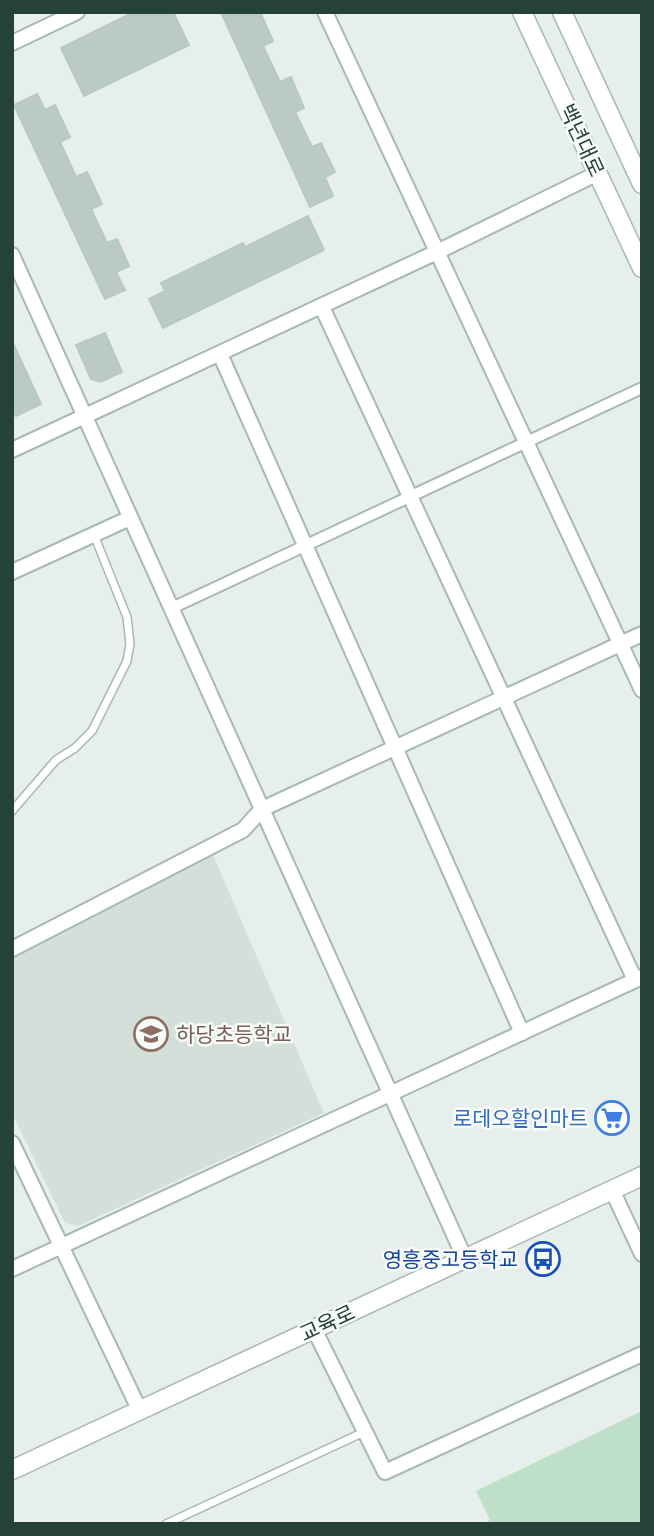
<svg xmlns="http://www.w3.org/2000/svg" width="654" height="1536" font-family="Cabin,'Noto Sans KR',sans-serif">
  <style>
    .built { fill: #d4dfda }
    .green { fill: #bfe0c8 }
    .building { fill: #bbcac4; stroke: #b8c9c2; stroke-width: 2 }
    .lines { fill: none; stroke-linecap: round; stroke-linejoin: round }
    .service-casing { stroke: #a8b8b2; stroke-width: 10 }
    .pedestrian-casing { stroke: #a8b8b2; stroke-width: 14 }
    .minor-casing { stroke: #a8b8b2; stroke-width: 18 }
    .tertiary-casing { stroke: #a8b8b2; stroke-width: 21 }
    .service { stroke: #fff; stroke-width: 7 }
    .pedestrian { stroke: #fff; stroke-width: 10 }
    .minor { stroke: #fff; stroke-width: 14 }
    .tertiary { stroke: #fff; stroke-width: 18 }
    .labels { text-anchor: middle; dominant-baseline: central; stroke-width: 5; stroke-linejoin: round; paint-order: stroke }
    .street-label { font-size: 21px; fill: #24423a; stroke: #f7fbf9 }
    .education-label { font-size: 21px; fill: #785e54; stroke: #f7fbf9; text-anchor: start }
    .shop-label { font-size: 21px; fill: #366cbe; stroke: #f7fbf9; text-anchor: end }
    .transit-label { font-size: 21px; fill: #164399; stroke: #f7fbf9; text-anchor: end }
  </style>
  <rect width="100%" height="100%" fill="#e6efeb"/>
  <!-- built -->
  <polygon class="built" points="213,855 324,1113 78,1226 65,1223 12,1113 12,955"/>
  <!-- green -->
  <polygon class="green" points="642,1411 642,1524 484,1524 490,1520 476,1491"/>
  <!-- building -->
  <g class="building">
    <polygon points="134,12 173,12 189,45 84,96 61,48"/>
    <polygon points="221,12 260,12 273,41 263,46 280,82 291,77 304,108 295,112 312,147 321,143 335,172 325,177 333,196 310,207"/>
    <polygon points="37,94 45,110 55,105 70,137 60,142 76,177 87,172 102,204 91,209 107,243 117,239 129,266 116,272 125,290 105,299 14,105"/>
    <polygon points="308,216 324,250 163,328 149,299 165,291 161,283 243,243 245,247"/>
    <polygon points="105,333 122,372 100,382 91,379 76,345"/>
    <polygon points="12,341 41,404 16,416 12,408"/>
  </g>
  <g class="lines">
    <!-- service casing -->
    <g class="service-casing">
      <g id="service">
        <polyline points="12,811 56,760 75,748 92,731 127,661 130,644 127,617 94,535"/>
        <polyline points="166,1524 364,1432"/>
      </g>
    </g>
    <!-- pedestrian casing -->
    <g class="pedestrian-casing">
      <polyline id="pedestrian" points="172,608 642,388"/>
    </g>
    <!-- minor casing -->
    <g class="minor-casing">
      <g id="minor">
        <polyline points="325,12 642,690"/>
        <polyline points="12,43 77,12"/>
        <polyline points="12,255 465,1259"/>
        <polyline points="322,307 635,980"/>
        <polyline points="220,354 522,1033"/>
        <polyline points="12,450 437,252 598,173"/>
        <polyline points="12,572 130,518"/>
        <polyline points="12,949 243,830 262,809 642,634"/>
        <polyline points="12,1143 140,1411"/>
        <polyline points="612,1190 642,1254"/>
        <polyline points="12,1269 642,977"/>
        <polyline points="314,1329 385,1472 642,1354"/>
      </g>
    </g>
    <!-- tertiary casing -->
    <g class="tertiary-casing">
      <g id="tertiary">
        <polyline points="522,12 642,268"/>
        <polyline points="562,12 642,184"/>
        <polyline points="12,1470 642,1176"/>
      </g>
    </g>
    <!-- service -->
    <use href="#service" class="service"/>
    <!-- pedestrian -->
    <use href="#pedestrian" class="pedestrian"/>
    <!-- minor -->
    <use href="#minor" class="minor"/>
    <!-- tertiary -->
    <use href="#tertiary" class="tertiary"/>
  </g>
  <!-- icons -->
  <defs>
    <g id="school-ring" transform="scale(1.75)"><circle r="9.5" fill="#f7fbf9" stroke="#8d6e63" stroke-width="1.5"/><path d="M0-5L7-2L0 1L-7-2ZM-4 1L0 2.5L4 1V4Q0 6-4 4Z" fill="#8d6e63"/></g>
    <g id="supermarket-ring" transform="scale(1.75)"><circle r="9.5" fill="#f7fbf9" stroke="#3f7fe0" stroke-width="1.5"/><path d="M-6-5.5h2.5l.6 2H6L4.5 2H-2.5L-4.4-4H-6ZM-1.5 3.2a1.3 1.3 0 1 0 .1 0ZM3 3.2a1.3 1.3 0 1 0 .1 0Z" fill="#3f7fe0"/></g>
    <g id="bus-ring" transform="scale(1.75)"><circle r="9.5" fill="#f7fbf9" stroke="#1a4fb4" stroke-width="1.5"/><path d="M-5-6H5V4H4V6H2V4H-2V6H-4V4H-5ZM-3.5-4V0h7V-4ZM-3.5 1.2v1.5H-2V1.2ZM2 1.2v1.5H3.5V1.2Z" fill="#1a4fb4"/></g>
  </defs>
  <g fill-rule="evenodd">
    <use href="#school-ring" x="151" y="1034"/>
    <use href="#supermarket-ring" x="612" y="1118"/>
    <use href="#bus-ring" x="543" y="1259"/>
  </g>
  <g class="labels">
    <!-- street labels -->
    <g class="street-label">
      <text transform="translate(582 140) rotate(65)">백년대로</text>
      <text transform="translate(327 1323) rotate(-25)">교육로</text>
    </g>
    <!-- education labels -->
    <g class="education-label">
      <text x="176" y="1034">하당초등학교</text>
    </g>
    <!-- shop labels -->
    <g class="shop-label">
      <text x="588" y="1118">로데오할인마트</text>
    </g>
    <!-- transit labels -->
    <g class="transit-label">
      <text x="518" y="1259">영흥중고등학교</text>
    </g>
  </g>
  <!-- border -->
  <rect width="654" height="1536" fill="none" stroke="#24423a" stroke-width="28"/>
</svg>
